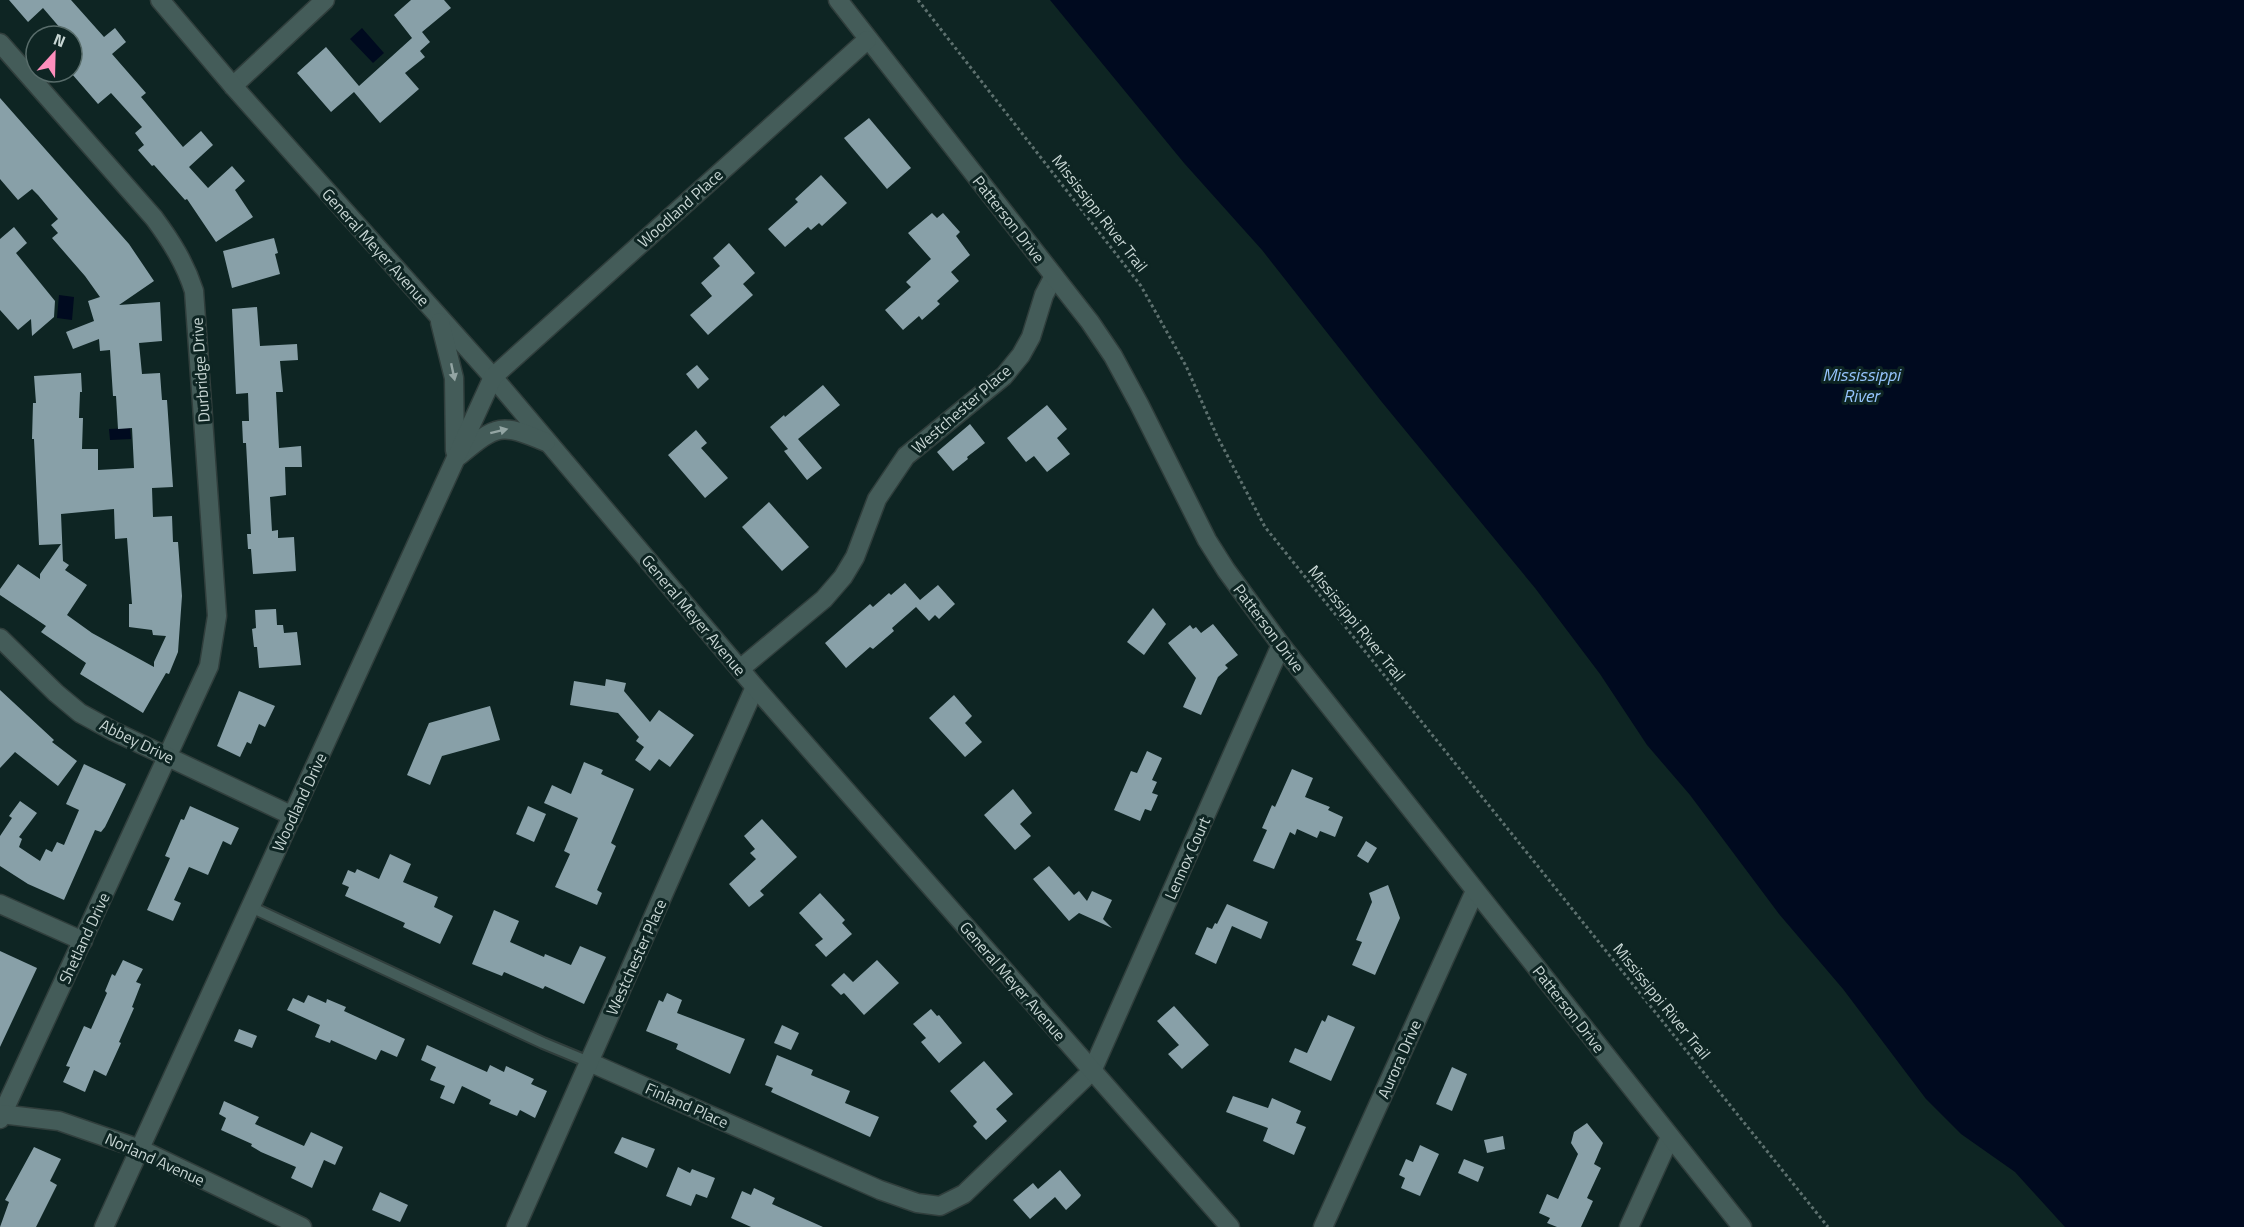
<svg xmlns="http://www.w3.org/2000/svg" width="2244" height="1227" font-family="'Titillium Web',sans-serif">
  <style>
    .water { fill: #000a1f }
    .building { fill: #88a0a8; fill-rule: evenodd }
    .lines { fill: none; stroke-linecap: round; stroke-linejoin: round }
    .lane-casing { stroke: #303e3c; stroke-width: 14 }
    .street-casing { stroke: #303e3c; stroke-width: 21 }
    .secondary-casing { stroke: #303e3c; stroke-width: 21 }
    .path { stroke: #5d706e; stroke-width: 3; stroke-dasharray: 3 3; stroke-linecap: butt }
    .lane { stroke: #445c59; stroke-width: 10 }
    .street { stroke: #445c59; stroke-width: 18 }
    .secondary { stroke: #445c59; stroke-width: 18 }
    .oneway { fill: #93a5a3 }
    .labels { text-anchor: middle; dominant-baseline: central; stroke-width: 6; stroke-linejoin: round; paint-order: stroke }
    .street-label { font-size: 16px; fill: #c8d6d4; stroke: #0e2523 }
    .water-label { font-size: 18px; font-style: italic; fill: #95c3fb; stroke: #0e2523 }
  </style>
  <rect width="100%" height="100%" fill="#0e2523"/>
  <!-- water -->
  <g class="water">
    <polygon points="1050,0 2244,0 2244,1227 2065,1227 2015,1172 1961,1134 1926,1099 1843,989 1779,914 1690,795 1647,745 1600,674 1535,588 1381,401 1262,250 1184,163"/>
    <polygon points="362,28 384,53 373,63 350,39"/>
    <polygon points="59,295 74,297 72,320 57,318"/>
    <polygon points="130,428 131,439 110,440 109,429"/>
  </g>
  <!-- building -->
  <g class="building">
    <polygon points="9,0 71,0 104,37 115,28 126,42 112,54 146,93 141,97 183,147 201,131 213,145 189,167 208,188 232,166 245,181 235,190 253,217 216,242 187,199 185,200 154,165 152,166 138,150 144,145 135,133 142,127 111,93 98,104 72,74 72,36 67,36 43,8 28,22"/>
    <polygon points="411,0 444,0 451,8 422,32 430,42 420,51 425,57 405,73 419,89 380,123 354,92 331,112 297,73 326,47 359,86 412,38 394,15"/>
    <path d="M0 98 129 244 154 281 119 305 160 302 162 341 139 343 142 374 160 373 162 400H167L173 487 152 488 153 517 172 516 173 542H178L182 596 178 652 169 674 166 673 143 713 80 674 86 663 41 632 46 626 0 595V589L18 564 40 579V574L61 544 39 545 34 439H32L33 403H36L34 376 81 373 82 392H80L79 418H83L82 449H98V470L134 468 132 428 118 429 116 396H113L110 350 100 351 99 339 73 349 66 332 94 321 88 301 100 297 85 276 52 238 58 233 51 225 58 219 38 195 32 189 18 200 0 179ZM114 509 115 539 127 538 132 604H129V627L152 630 153 635 166 636 154 662V667L92 633 67 615 87 585 65 570 69 565 63 561 61 514Z"/>
    <polygon points="869,118 911,168 887,189 844,138"/>
    <polygon points="821,175 847,203 822,226 819,223 811,230 808,227 785,247 768,229 798,202 795,199"/>
    <polygon points="932,213 937,218 943,213 960,232 956,236 970,255 951,272 959,281 937,301 940,304 922,320 919,316 903,330 885,310 911,287 906,282 931,259 908,233"/>
    <polygon points="14,227 27,243 16,253 55,301 54,317 32,336 31,319 18,330 0,310 0,239"/>
    <polygon points="274,238 278,253 275,254 280,274 232,288 223,251"/>
    <polygon points="729,243 755,273 743,284 753,295 708,335 690,315 712,296 701,283 720,266 713,258"/>
    <polygon points="257,307 260,346 297,344 298,360 280,361 283,392 276,392 279,448 301,446 302,467 285,467 286,495 270,497 272,531 278,530 278,538 294,537 296,571 253,574 251,549 248,549 247,534 251,534 246,443 243,443 242,421 249,421 248,393 236,394 232,309"/>
    <polygon points="697,365 709,379 698,389 686,374"/>
    <polygon points="823,385 840,405 798,439 822,468 807,480 784,451 788,449 770,427 784,415 785,417"/>
    <polygon points="1047,405 1067,429 1057,438 1070,454 1047,472 1034,456 1026,462 1007,438"/>
    <polygon points="970,424 985,443 967,457 968,459 953,471 937,452"/>
    <polygon points="696,430 707,443 701,448 728,478 705,498 668,455"/>
    <polygon points="769,502 809,547 782,571 742,527"/>
    <polygon points="905,583 920,600 938,585 955,604 939,619 935,615 929,621 916,607 892,628 894,631 873,649 870,647 846,668 825,643 870,604 873,607 889,593 891,595"/>
    <polygon points="1153,608 1166,624 1144,655 1127,642"/>
    <polygon points="276,609 277,625 283,625 284,633 297,632 301,665 259,668 257,647 254,647 252,629 256,628 255,610"/>
    <polygon points="1213,624 1238,655 1225,665 1228,668 1218,677 1201,715 1183,707 1196,678 1168,643 1190,625 1193,629 1196,627 1201,633"/>
    <polygon points="606,679 626,683 624,691 650,722 659,710 694,735 670,767 659,759 650,771 635,760 644,747 636,741 639,737 618,713 570,705 574,681 605,686"/>
    <polygon points="0,690 54,740 52,742 77,761 58,786 15,752 0,768"/>
    <polygon points="239,691 275,706 265,727 259,724 251,744 247,742 240,757 217,746"/>
    <polygon points="954,695 972,716 965,723 982,742 965,757 929,718"/>
    <polygon points="490,706 500,740 442,756 430,785 407,775 429,723"/>
    <polygon points="1147,751 1162,758 1152,780 1157,782 1152,793 1158,795 1151,811 1145,809 1140,821 1114,810 1131,771 1137,773"/>
    <polygon points="584,762 603,770 601,774 634,789 611,843 616,846 597,890 602,893 597,905 555,887 570,854 564,851 578,818 544,803 552,785 571,794"/>
    <polygon points="84,764 126,784 105,827 101,832 95,830 64,900 28,884 0,866 0,836 12,818 9,816 20,801 37,813 19,837 22,839 19,847 40,861 46,849 52,852 57,842 64,845 79,810 66,804"/>
    <polygon points="1292,769 1313,778 1305,797 1330,807 1328,810 1343,817 1335,837 1320,831 1317,838 1297,829 1295,835 1290,832 1274,869 1253,861 1267,830 1262,828 1272,805 1275,807"/>
    <polygon points="1013,789 1032,813 1020,824 1031,836 1015,850 984,815"/>
    <polygon points="190,806 239,828 231,845 223,841 208,875 189,867 174,900 181,903 173,921 147,910 170,858 165,856 181,819 184,820"/>
    <polygon points="528,806 546,814 534,842 516,834"/>
    <polygon points="762,819 797,857 760,891 764,895 749,907 729,884 756,859 750,853 755,849 744,836"/>
    <polygon points="1366,841 1377,848 1368,863 1357,856"/>
    <polygon points="390,854 411,864 403,882 438,897 434,907 453,916 440,944 403,927 405,923 345,896 349,887 342,884 348,870 355,873 357,869 379,879"/>
    <polygon points="1049,866 1074,895 1079,891 1087,901 1092,891 1112,900 1103,919 1112,928 1079,913 1069,921 1033,879"/>
    <polygon points="1388,885 1400,918 1375,975 1352,965 1362,942 1356,940 1372,902 1369,893"/>
    <polygon points="820,893 845,920 842,923 852,934 826,957 815,945 823,939 799,913"/>
    <polygon points="1227,904 1268,922 1261,939 1232,926 1216,964 1195,954 1207,927 1212,929 1215,923 1217,924"/>
    <polygon points="494,910 519,921 510,942 544,957 545,954 571,965 580,946 606,957 584,1004 545,986 543,989 504,972 502,976 472,964"/>
    <polygon points="0,951 37,968 0,1047"/>
    <polygon points="123,960 143,969 136,982 141,984 132,1007 134,1008 119,1042 121,1043 106,1076 94,1070 85,1092 63,1082 70,1067 66,1066 84,1026 91,1029 107,993 105,991 112,974 115,976"/>
    <polygon points="877,960 899,983 864,1015 844,993 841,995 831,985 844,973 853,982"/>
    <polygon points="667,993 682,1000 677,1013 745,1039 730,1074 676,1049 678,1044 646,1031 659,1000 663,1002"/>
    <polygon points="308,995 326,1003 327,999 346,1007 344,1011 405,1039 397,1057 381,1050 376,1060 331,1040 330,1043 315,1037 320,1025 287,1010 293,998 304,1003"/>
    <polygon points="1174,1006 1209,1045 1182,1069 1168,1054 1179,1045 1157,1021"/>
    <polygon points="931,1009 937,1016 939,1015 962,1043 939,1063 921,1042 926,1038 913,1024"/>
    <polygon points="1328,1015 1355,1027 1331,1081 1289,1062 1295,1048 1307,1053 1322,1020 1325,1022"/>
    <polygon points="782,1025 799,1033 791,1050 774,1043"/>
    <polygon points="239,1029 257,1036 252,1048 234,1041"/>
    <polygon points="427,1045 487,1072 490,1065 504,1072 506,1066 534,1079 531,1084 547,1091 535,1118 520,1110 517,1116 489,1104 491,1100 462,1086 454,1104 440,1098 445,1086 430,1080 436,1067 421,1060"/>
    <polygon points="777,1055 813,1070 811,1075 850,1091 845,1103 879,1117 870,1137 771,1092 773,1088 765,1085"/>
    <polygon points="984,1061 1013,1094 996,1109 1007,1121 986,1140 973,1126 977,1122 950,1091"/>
    <polygon points="1452,1067 1467,1074 1452,1111 1436,1104"/>
    <polygon points="1233,1096 1268,1108 1272,1098 1301,1111 1296,1123 1306,1127 1294,1155 1263,1141 1268,1128 1226,1112"/>
    <polygon points="224,1101 259,1117 255,1124 304,1146 311,1132 343,1147 335,1165 324,1160 312,1188 291,1178 296,1167 261,1152 251,1146 252,1144 221,1130 226,1118 219,1114"/>
    <polygon points="1587,1123 1603,1143 1594,1164 1601,1168 1587,1198 1593,1201 1581,1227 1557,1227 1547,1223 1550,1218 1539,1213 1547,1194 1558,1199 1578,1154 1571,1143 1574,1132"/>
    <polygon points="1503,1136 1505,1149 1487,1153 1484,1140"/>
    <polygon points="622,1137 655,1149 647,1168 614,1153"/>
    <polygon points="1420,1145 1439,1154 1420,1196 1401,1188 1405,1178 1399,1175 1406,1159 1413,1162"/>
    <polygon points="34,1147 61,1159 50,1181 57,1185 36,1227 0,1227 9,1202 5,1200"/>
    <polygon points="1464,1159 1484,1167 1478,1182 1458,1173"/>
    <polygon points="678,1167 690,1173 692,1169 715,1178 707,1198 696,1194 691,1206 666,1196"/>
    <polygon points="1060,1170 1081,1195 1080,1197 1066,1210 1055,1197 1030,1219 1013,1200 1033,1183 1038,1189"/>
    <polygon points="754,1188 775,1198 772,1204 823,1227 751,1227 731,1218 742,1191 751,1195"/>
    <polygon points="380,1192 408,1205 400,1222 372,1210"/>
  </g>
  <g class="lines">
    <!-- lane casing -->
    <g class="lane-casing">
      <polyline id="lane" points="251,907 543,1043 589,1062"/>
    </g>
    <!-- street casing -->
    <g class="street-casing">
      <g id="street">
        <path d="M0 43 154 218C171 241 185 263 194 291L217 616 209 666 0 1119"/>
        <polyline points="233,86 325,0"/>
        <polyline points="0,638 56,693 80,713 113,731 293,816"/>
        <polyline points="740,669 824,599 843,577 855,557 877,499 906,456 1004,376 1021,355 1031,337 1044,295 1054,276"/>
        <polyline points="0,904 83,941"/>
        <polyline points="589,1062 880,1190 917,1203 940,1206 964,1194 1092,1071 1281,645"/>
        <polyline points="0,1114 59,1121 140,1149 302,1227"/>
        <polyline points="516,1227 755,687"/>
        <polyline points="1323,1227 1475,891"/>
        <polyline points="1629,1227 1670,1137"/>
      </g>
    </g>
    <!-- secondary casing -->
    <g class="secondary-casing">
      <g id="secondary">
        <polyline points="160,0 233,86 493,377 755,687 1230,1227"/>
        <polyline points="838,0 1090,322 1113,356 1139,404 1207,540 1226,570 1281,645 1742,1227"/>
        <polyline points="440,322 454,378 455,451"/>
        <path d="M459 456C498 424 500 423 546 442"/>
        <polyline points="104,1227 493,377 867,40"/>
      </g>
    </g>
    <!-- path -->
    <polyline class="path" points="918,0 1141,286 1186,366 1217,436 1265,527 1828,1227"/>
    <!-- lane -->
    <use href="#lane" class="lane"/>
    <!-- street -->
    <use href="#street" class="street"/>
    <!-- secondary -->
    <use href="#secondary" class="secondary"/>
  </g>
  <!-- one-way arrows -->
  <defs><path id="oneway-solid" d="M-6-.8H1V-3.2L6.5 0L1 3.2V.8H-6Z" transform="scale(1.5)"/></defs>
  <g class="oneway">
    <use href="#oneway-solid" transform="translate(453 372) rotate(78)"/>
    <use href="#oneway-solid" transform="translate(499 431) rotate(-14)"/>
  </g>
  <g class="labels">
    <!-- street labels -->
    <g class="street-label">
      <text transform="translate(680 208) rotate(-42)">Woodland Place</text>
      <text transform="translate(1100 213) rotate(52)">Mississippi River Trail</text>
      <text transform="translate(1009 219) rotate(52)">Patterson Drive</text>
      <text transform="translate(376 247) rotate(48)">General Meyer Avenue</text>
      <text transform="translate(200 370) rotate(-94)">Durbridge Drive</text>
      <text transform="translate(961 409) rotate(-41)">Westchester Place</text>
      <text transform="translate(694 615) rotate(50)">General Meyer Avenue</text>
      <text transform="translate(1357 623) rotate(51)">Mississippi River Trail</text>
      <text transform="translate(1269 628) rotate(53)">Patterson Drive</text>
      <text transform="translate(137 741) rotate(26)">Abbey Drive</text>
      <text transform="translate(299 802) rotate(-65)">Woodland Drive</text>
      <text transform="translate(1187 858) rotate(-66)">Lennox Court</text>
      <text transform="translate(84 938) rotate(-65)">Shetland Drive</text>
      <text transform="translate(636 957) rotate(-66)">Westchester Place</text>
      <text transform="translate(1013 981) rotate(49)">General Meyer Avenue</text>
      <text transform="translate(1662 1001) rotate(51)">Mississippi River Trail</text>
      <text transform="translate(1569 1009) rotate(52)">Patterson Drive</text>
      <text transform="translate(1399 1059) rotate(-66)">Aurora Drive</text>
      <text transform="translate(687 1105) rotate(24)">Finland Place</text>
      <text transform="translate(155 1159) rotate(24)">Norland Avenue</text>
    </g>
    <!-- water labels -->
    <g class="water-label">
      <text x="1861" y="374">Mississippi<tspan x="1861" dy="21">River</tspan></text>
    </g>
  </g>
  <!-- north arrow -->
  <g transform="translate(54 54) rotate(22)"><circle r="28" fill="#0e2523" stroke="#586c6a" stroke-width="1.5"/>
  <path d="M0-4.5L10 22L0 15L-10 22Z" fill="#fe8ebc"/>
  <text y="-9" font-size="16" font-weight="bold" text-anchor="middle" fill="#c8d6d4">N</text>
  </g>
</svg>
